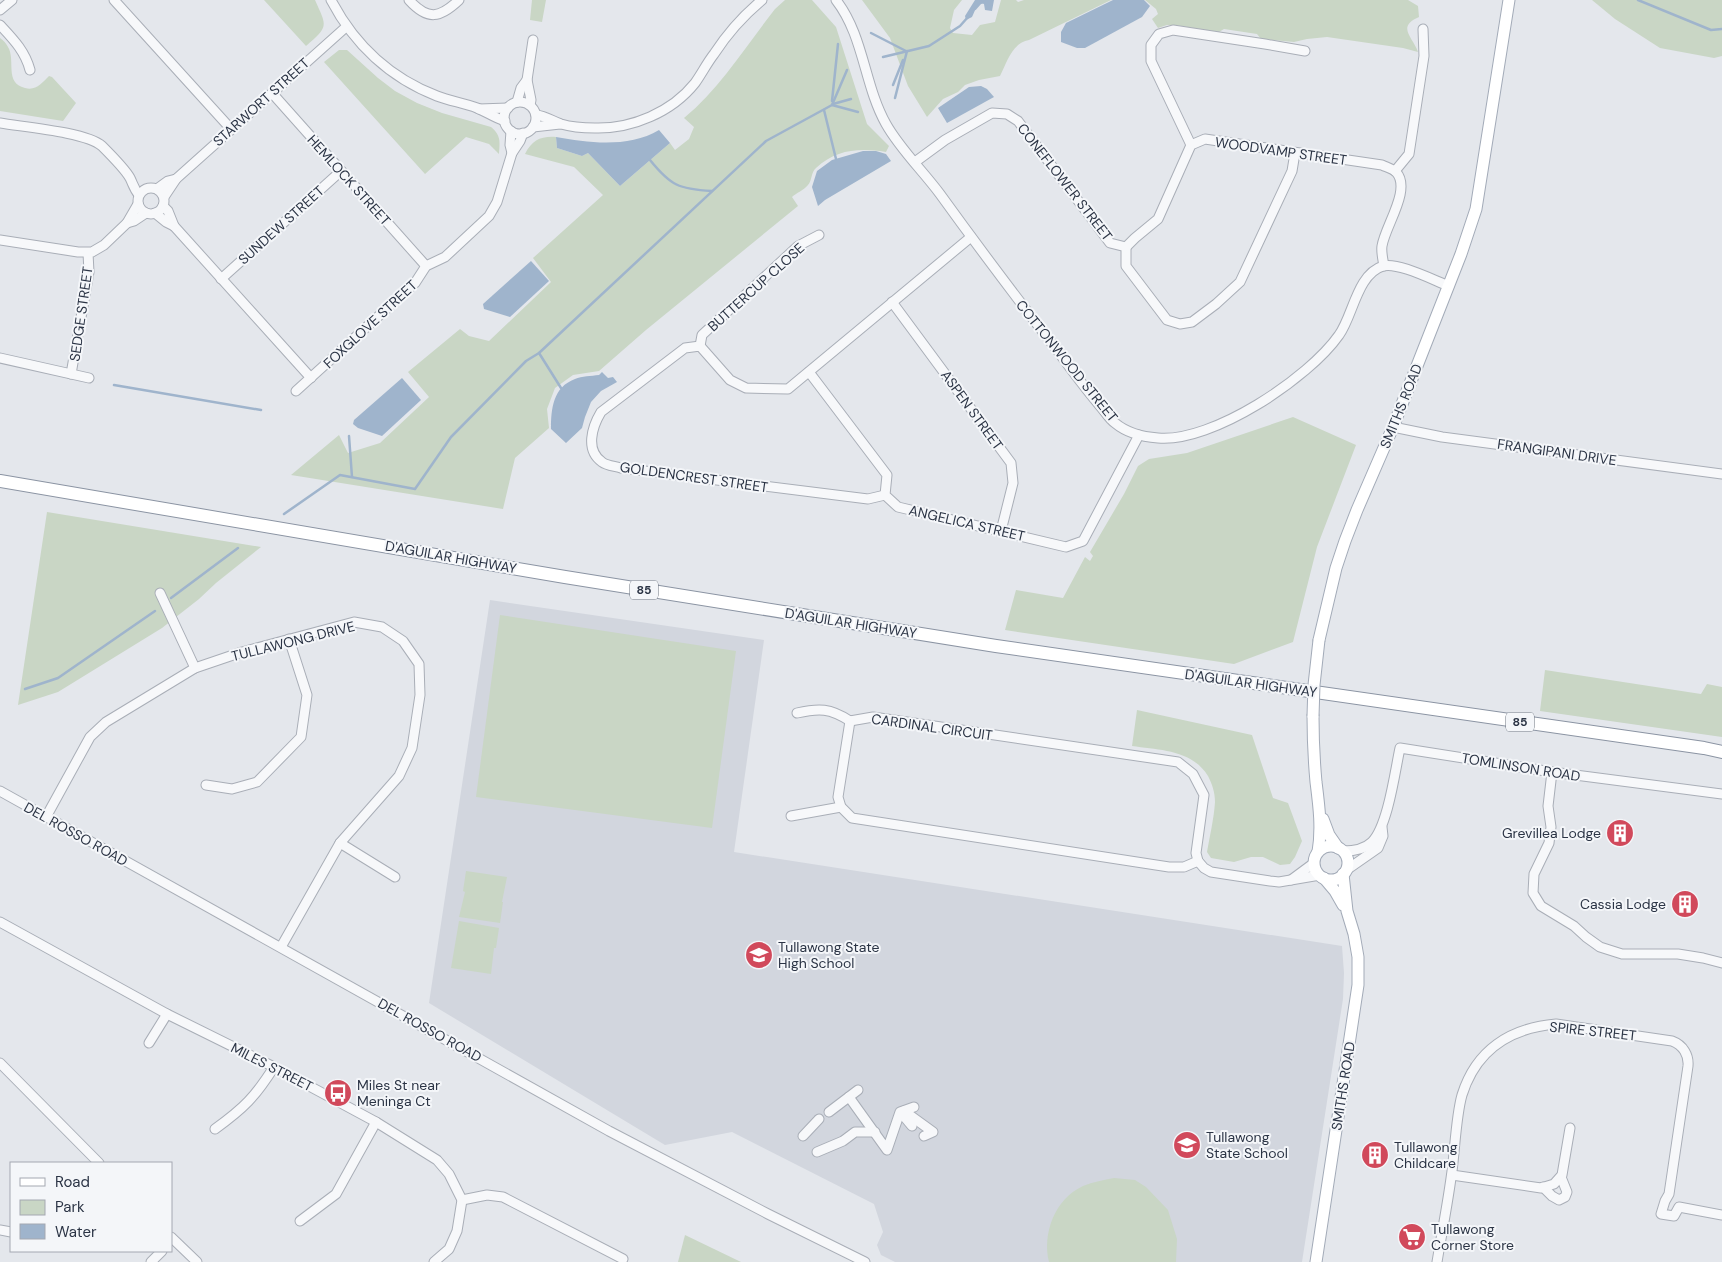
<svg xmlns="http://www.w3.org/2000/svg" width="1722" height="1262" font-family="'DM Sans',sans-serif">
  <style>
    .built { fill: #d2d6de }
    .green { fill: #c9d6c5 }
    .water { fill: #9fb4cc }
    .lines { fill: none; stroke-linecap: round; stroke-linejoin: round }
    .stream { stroke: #9fb4cc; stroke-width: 2.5 }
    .minor-casing { stroke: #a9aeb7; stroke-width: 11 }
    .major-casing { stroke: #a3abb8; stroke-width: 13 }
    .highway-casing { stroke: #8b94a3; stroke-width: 14 }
    .minor { stroke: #f7f8fa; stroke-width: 9 }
    .major { stroke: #fff; stroke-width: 11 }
    .highway { stroke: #fff; stroke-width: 12 }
    .major-bridge-casing { stroke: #a3abb8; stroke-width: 13; stroke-linecap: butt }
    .major-bridge { stroke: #fff; stroke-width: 11 }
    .labels { text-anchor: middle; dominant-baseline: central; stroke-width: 4; stroke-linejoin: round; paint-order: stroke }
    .shield { fill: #f4f6f9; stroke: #676e7b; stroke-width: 1 }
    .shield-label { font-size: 12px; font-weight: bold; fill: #2b3445 }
    .street-label { font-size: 14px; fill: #2b3445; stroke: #f4f6f9 }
    .poi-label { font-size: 14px; fill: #2b3445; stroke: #f4f6f9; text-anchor: start }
  </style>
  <rect width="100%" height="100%" fill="#e4e7ec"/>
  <!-- built -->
  <polygon class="built" points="490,600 764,640 734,852 1342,946 1344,973 1343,999 1302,1262 895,1262 881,1255 877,1245 883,1232 874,1204 732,1132 665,1145 429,1003"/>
  <!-- green -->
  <g class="green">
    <path d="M264 0H315C327 27 329 26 306 46Z"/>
    <polygon points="532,0 546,0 542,22 530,20"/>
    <path d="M785 0H812L836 27 867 124 889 146 886 152C859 148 837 149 816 168 811 172 812 181 808 185 804 190 796 193 792 197L798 206 646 330 599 371 573 375 555 388 547 409 549 428 515 458 503 509 291 475 339 435 348 453 380 443 429 397 408 372 460 329 469 336 489 341 551 282 533 258 603 195 574 167 525 154C532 140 541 136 556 137L557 148 582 156 588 153 620 186 670 143 675 150 689 139 694 127 684 118C720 88 746 46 775 9Z"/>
    <path d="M862 0H962L954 10 950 28 953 33 972 35 980 25 995 22 1001 0H1016L1018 2 1024 0H1111L1029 40C1012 43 1007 62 1000 76L979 80 965 85 958 92 943 99 927 117 908 86 890 38Z"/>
    <path d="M1145 0H1408L1418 6 1419 17C1396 27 1413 37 1418 52L1403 48 1327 37 1307 39 1294 42 1261 39 1257 34 1224 29 1219 32 1175 25H1167L1158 28 1152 19 1158 14 1156 9Z"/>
    <polygon points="1592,0 1722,0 1722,56 1714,58 1660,48 1615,19"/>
    <path d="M0 38C3 40 6 43 8 47 16 60 4 83 25 88 36 91 42 83 49 76L52 77 76 103 63 121 0 111Z"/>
    <path d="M339 50H347L378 78 395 91 417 103 442 113 491 127C501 135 500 142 499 154L489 144 466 137 425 174 324 62Z"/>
    <polygon points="1293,417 1356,445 1317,547 1293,642 1234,664 1005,630 1016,590 1063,598 1085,557 1090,561 1093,556 1090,552 1124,494 1138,466 1149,459 1187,453"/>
    <polygon points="47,512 261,547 216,583 199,599 162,628 58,692 18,705"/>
    <polygon points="500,615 736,651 712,828 476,797"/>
    <polygon points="1545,670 1701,694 1707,684 1722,687 1722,737 1540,711"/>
    <path d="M1137 710 1252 735 1273 798 1288 803 1302 841 1295 857 1290 864 1280 865 1263 857H1251L1234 862 1211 858 1207 852C1210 835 1214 818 1215 802 1215 792 1212 784 1208 776 1192 750 1160 750 1132 746Z"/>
    <polygon points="466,871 507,877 502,902 503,902 500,923 459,917 465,892 463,891"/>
    <polygon points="459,921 499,928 496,948 494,948 491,974 451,968"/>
    <path d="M1114 1178 1135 1180 1146 1187 1168 1210 1177 1239 1176 1262H1049C1042 1233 1055 1199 1083 1186 1093 1182 1104 1180 1114 1178Z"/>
    <polygon points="685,1235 741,1262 678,1262"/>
  </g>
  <!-- water -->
  <g class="water">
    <path d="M975 0H994L992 11 985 10 984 4C977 2 975 11 972 17L966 20 965 16Z"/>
    <polygon points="1113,0 1144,0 1150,6 1142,17 1085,48 1077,48 1061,42 1061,32 1066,23"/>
    <polygon points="981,86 987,89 994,97 947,123 938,108 969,87"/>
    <path d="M659 130 670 143 620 186 588 153 582 156 557 148 556 137C589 143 629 148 659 130Z"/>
    <polygon points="863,151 876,151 886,154 891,161 825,200 818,206 812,187 817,171 832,160"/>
    <polygon points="531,261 549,281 510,317 484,309 483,304"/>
    <path d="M602 372 608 378 613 377 617 382 601 391 591 402 585 417 582 428 566 443 551 429C551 409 553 387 575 379 582 376 591 376 599 375Z"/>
    <polygon points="402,378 421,400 382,436 358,428 353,424 354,420"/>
  </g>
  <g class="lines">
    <!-- stream -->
    <g class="stream">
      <polyline points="1638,0 1711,30 1722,29"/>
      <polyline points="975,9 983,0"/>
      <polyline points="871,33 906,51"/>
      <polyline points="883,57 929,46 960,26 968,17"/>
      <polyline points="893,85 903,60"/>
      <polyline points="895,98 907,51"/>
      <polyline points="832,101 838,44"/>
      <polyline points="833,104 851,99"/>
      <polyline points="832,105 858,112"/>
      <polyline points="824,110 836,159"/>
      <path d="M650 160C671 186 679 189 712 191"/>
      <polyline points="539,353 561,388"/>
      <polyline points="114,385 261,410"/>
      <polyline points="349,436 352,477"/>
      <polyline points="284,514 340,475 415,489 451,437 526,361 539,353 766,141 832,105 847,70"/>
      <polyline points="171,598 238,548"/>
      <polyline points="25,689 58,678 155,611"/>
    </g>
    <!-- minor casing -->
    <g class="minor-casing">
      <g id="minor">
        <polyline points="114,0 231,129"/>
        <path d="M331 0C354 44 390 78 437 96 450 101 464 103 477 108 487 112 495 118 505 121"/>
        <path d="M409 0C428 21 440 18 459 0"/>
        <path d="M836 0C864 36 864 85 886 124 900 149 923 171 940 194 979 248 1019 301 1060 354 1073 372 1086 389 1100 406 1105 411 1109 419 1115 423 1127 433 1144 437 1158 438 1212 443 1309 378 1339 335 1353 316 1357 274 1383 266 1398 262 1433 280 1449 286"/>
        <polyline points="0,10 12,0"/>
        <path d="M0 25C13 39 25 51 30 70"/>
        <polyline points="272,93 426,266"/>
        <polyline points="517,102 521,88 527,80"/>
        <circle cx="520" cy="118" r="16"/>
        <polyline points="530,105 531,100 527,80 533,40"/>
        <polyline points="479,109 508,108"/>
        <path d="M536 115C546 116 552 121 561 124 571 127 584 128 595 128 632 129 672 112 695 83 702 73 707 63 714 54 727 34 744 15 762 0"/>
        <path d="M0 123C23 127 86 132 102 146 109 153 125 169 130 178 133 184 134 189 139 195"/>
        <polyline points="533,127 560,124"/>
        <polyline points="511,131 510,145 512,153"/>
        <polyline points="1191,145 1151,61 1151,45 1159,34 1173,30 1265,44 1305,51"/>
        <polyline points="915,162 945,140 992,113 1007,114 1018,121 1110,243 1126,247 1126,266 1167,320 1180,324 1192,322 1216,304 1240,282 1292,171 1295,153"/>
        <polyline points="1395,171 1409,154 1424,56 1423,29"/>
        <circle cx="151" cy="201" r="13"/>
        <polyline points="157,189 168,181 176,179"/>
        <polyline points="164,197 176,179 346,27"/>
        <polyline points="163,206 168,211 174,226 311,378"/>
        <polyline points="155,213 166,222 174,226"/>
        <polyline points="127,223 134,221 146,213"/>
        <polyline points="0,240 78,252 92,252 104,245 127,223 138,204"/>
        <path d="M1126 247 1135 238 1158 219 1191 145 1205 139 1382 165C1386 167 1393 169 1396 172 1412 189 1385 226 1382 246 1381 252 1383 260 1384 266"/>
        <polyline points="221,279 341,171"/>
        <polyline points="892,302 1011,463 1013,483 1001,531"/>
        <polyline points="700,346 702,335 798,246 819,235"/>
        <polyline points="0,358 89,378"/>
        <polyline points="809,372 887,475 885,495 898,507 1066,547 1083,541 1139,435"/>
        <polyline points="71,374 89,272 88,253"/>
        <polyline points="296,391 415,283 426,266 445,257 489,216 497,202 512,153 520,141 523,133"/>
        <polyline points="1393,427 1442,437 1722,474"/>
        <path d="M885 495 868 499 621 468C615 466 607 466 602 462 585 450 592 427 601 412L685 348 700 346 730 380 746 388 788 389 971 237"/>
        <polyline points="160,593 195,668"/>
        <path d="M797 713C819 708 830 708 850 721"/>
        <polyline points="850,721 838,797 841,807 852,818 1169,867 1184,867 1198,861 1204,868 1211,872 1270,881 1279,882 1320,875"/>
        <polyline points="850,721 873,717 1178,762 1193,774 1204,795 1196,853 1198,861"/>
        <polyline points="1552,772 1548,806 1551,827 1549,843 1534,874 1533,893 1541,906 1574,926 1586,937 1600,947 1622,954 1678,954 1703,958 1722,963"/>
        <polyline points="206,785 232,789 257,782 301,737 307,695 289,639"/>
        <polyline points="0,791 609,1131 768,1214 865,1262"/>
        <polyline points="791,816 841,807"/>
        <polyline points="46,817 90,737 106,722 195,668 242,652 354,622 382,627 403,641 419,664 420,695 412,748 399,776 340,843 281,947"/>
        <polyline points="340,843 395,877"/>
        <path d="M1343 851C1353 851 1364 850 1372 842 1388 826 1395 771 1400 748L1552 772 1722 794"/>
        <polyline points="1345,871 1378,848 1383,836 1382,827"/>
        <polyline points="1291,880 1314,863"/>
        <polyline points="0,922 167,1014 274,1067 376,1122 437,1160 449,1174 462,1200 457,1231 449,1249 434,1262"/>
        <polyline points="149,1043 167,1014"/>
        <polyline points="0,1063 99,1163"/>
        <polyline points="849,1097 887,1150 900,1112 914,1107"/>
        <polyline points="904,1111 933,1132 924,1136"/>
        <polyline points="829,1112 858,1090"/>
        <polyline points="902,1114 912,1126"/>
        <path d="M215 1129C244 1108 255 1097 274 1067"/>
        <polyline points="803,1136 819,1119"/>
        <polyline points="817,1152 843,1141 855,1132 875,1132"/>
        <polyline points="1452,1175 1541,1188 1554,1184 1562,1175 1570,1128"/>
        <polyline points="1543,1187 1552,1196 1559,1200 1565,1197 1567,1192 1561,1177"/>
        <polyline points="462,1200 487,1195 503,1197 623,1259"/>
        <polyline points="300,1221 336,1194 376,1122"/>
        <polyline points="0,1230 11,1232"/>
        <polyline points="171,1237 197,1262"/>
        <polyline points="151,1262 162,1251"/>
        <path d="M1437 1262C1442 1232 1448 1202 1452 1171 1455 1149 1456 1116 1462 1095 1476 1050 1510 1028 1556 1024L1672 1041C1683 1045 1689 1055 1688 1066L1669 1194 1665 1201 1661 1214 1674 1216 1679 1207 1722 1215"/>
      </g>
    </g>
    <!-- major casing -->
    <g class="major-casing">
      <g id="major">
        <polyline points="1319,640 1336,568 1345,541 1357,510 1393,427 1461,254 1476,209 1509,0"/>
        <path d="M1313 716C1313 738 1314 760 1316 782 1319 806 1322 828 1318 852"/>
        <polyline points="1323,819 1329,835 1338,848"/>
        <circle cx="1331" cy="863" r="17"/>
        <polyline points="1324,878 1335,891 1343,905"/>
        <polyline points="1316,1262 1358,985 1358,957 1354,934 1347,911 1343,874"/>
      </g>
    </g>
    <!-- highway casing -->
    <g class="highway-casing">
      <polyline id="highway" points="0,481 565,577 996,646 1704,748 1722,752"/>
    </g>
    <!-- minor -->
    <use href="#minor" class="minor"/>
    <!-- major -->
    <use href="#major" class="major"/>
    <!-- highway -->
    <use href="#highway" class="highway"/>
    <!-- major-bridge casing -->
    <g class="major-bridge-casing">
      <polyline id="major-bridge" points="1313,716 1314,685 1319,640"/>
    </g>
    <!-- major-bridge -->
    <use href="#major-bridge" class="major-bridge"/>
  </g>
  <!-- icons -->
  <defs>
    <g id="building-disc" transform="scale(1.4375)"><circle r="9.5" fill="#d1495b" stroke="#f4f6f9"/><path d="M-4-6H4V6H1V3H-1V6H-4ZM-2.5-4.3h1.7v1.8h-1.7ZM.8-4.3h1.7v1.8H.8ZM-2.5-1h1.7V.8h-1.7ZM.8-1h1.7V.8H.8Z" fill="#fff"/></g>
    <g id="school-disc" transform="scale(1.4375)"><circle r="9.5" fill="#d1495b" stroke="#f4f6f9"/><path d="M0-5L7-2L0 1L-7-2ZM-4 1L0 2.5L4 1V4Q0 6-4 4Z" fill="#fff"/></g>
    <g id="bus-disc" transform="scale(1.4375)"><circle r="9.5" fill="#d1495b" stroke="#f4f6f9"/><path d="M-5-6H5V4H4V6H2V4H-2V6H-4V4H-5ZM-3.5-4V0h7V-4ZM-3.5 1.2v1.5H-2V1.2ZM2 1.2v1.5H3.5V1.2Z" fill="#fff"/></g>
    <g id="supermarket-disc" transform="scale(1.4375)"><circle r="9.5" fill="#d1495b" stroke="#f4f6f9"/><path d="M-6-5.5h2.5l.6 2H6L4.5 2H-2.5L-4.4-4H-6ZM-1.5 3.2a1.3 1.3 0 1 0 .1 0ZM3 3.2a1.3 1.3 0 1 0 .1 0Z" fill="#fff"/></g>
  </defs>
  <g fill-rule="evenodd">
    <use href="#building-disc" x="1620" y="833"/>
    <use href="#building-disc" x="1685" y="904"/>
    <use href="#school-disc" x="759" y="955"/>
    <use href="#bus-disc" x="338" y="1093"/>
    <use href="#school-disc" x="1187" y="1145"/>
    <use href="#building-disc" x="1375" y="1155"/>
    <use href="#supermarket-disc" x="1412" y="1237"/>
  </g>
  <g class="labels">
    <!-- shield labels -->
    <g class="shield">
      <rect x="630" y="580.5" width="28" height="19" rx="4"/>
      <rect x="1506" y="712.5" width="28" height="19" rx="4"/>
    </g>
    <g class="shield-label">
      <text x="644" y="590">85</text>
      <text x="1520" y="722">85</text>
    </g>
    <!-- street labels -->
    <g class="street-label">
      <text transform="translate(261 102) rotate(-42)">STARWORT STREET</text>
      <text transform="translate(1281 151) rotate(8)">WOODVAMP STREET</text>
      <text transform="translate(349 180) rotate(48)">HEMLOCK STREET</text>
      <text transform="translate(1065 182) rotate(52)">CONEFLOWER STREET</text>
      <text transform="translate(281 225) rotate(-42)">SUNDEW STREET</text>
      <text transform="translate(756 287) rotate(-42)">BUTTERCUP CLOSE</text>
      <text transform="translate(81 314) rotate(-82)">SEDGE STREET</text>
      <text transform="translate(370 324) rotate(-43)">FOXGLOVE STREET</text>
      <text transform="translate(1067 361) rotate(51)">COTTONWOOD STREET</text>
      <text transform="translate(1401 406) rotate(-68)">SMITHS ROAD</text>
      <text transform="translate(972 410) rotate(54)">ASPEN STREET</text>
      <text transform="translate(1557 452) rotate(8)">FRANGIPANI DRIVE</text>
      <text transform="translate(694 477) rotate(8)">GOLDENCREST STREET</text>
      <text transform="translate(967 523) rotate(13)">ANGELICA STREET</text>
      <text transform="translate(451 557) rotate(10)">D'AGUILAR HIGHWAY</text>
      <text transform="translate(851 623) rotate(9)">D'AGUILAR HIGHWAY</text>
      <text transform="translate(293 641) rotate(-14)">TULLAWONG DRIVE</text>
      <text transform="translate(1251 683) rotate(8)">D'AGUILAR HIGHWAY</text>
      <text transform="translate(932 727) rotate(8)">CARDINAL CIRCUIT</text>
      <text transform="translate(1521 767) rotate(9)">TOMLINSON ROAD</text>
      <text transform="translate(76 834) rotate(29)">DEL ROSSO ROAD</text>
      <text transform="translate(430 1030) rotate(29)">DEL ROSSO ROAD</text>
      <text transform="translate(1593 1031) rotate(6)">SPIRE STREET</text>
      <text transform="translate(272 1067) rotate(27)">MILES STREET</text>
      <text transform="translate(1343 1086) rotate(-81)">SMITHS ROAD</text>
    </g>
    <!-- poi labels -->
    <g class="poi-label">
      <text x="1601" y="833" text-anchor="end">Grevillea Lodge</text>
      <text x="1666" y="904" text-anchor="end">Cassia Lodge</text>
      <text x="778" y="947">Tullawong State<tspan x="778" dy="16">High School</tspan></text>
      <text x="357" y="1085">Miles St near<tspan x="357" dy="16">Meninga Ct</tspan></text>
      <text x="1206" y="1137">Tullawong<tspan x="1206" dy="16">State School</tspan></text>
      <text x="1394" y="1147">Tullawong<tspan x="1394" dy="16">Childcare</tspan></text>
      <text x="1431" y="1229">Tullawong<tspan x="1431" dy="16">Corner Store</tspan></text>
    </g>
  </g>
  <!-- legend -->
  <rect x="10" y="1162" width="162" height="90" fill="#f4f6f9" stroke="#a4a8b1"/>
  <rect x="20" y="1178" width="25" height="8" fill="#ffffff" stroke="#a4a8b1"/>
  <text x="55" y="1187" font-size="15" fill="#2b3445">Road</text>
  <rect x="20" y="1200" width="25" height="15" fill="#c9d6c5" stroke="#a4a8b1"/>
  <text x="55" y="1212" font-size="15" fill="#2b3445">Park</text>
  <rect x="20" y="1224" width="25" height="15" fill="#9fb4cc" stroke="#a4a8b1"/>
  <text x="55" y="1237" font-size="15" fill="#2b3445">Water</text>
</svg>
